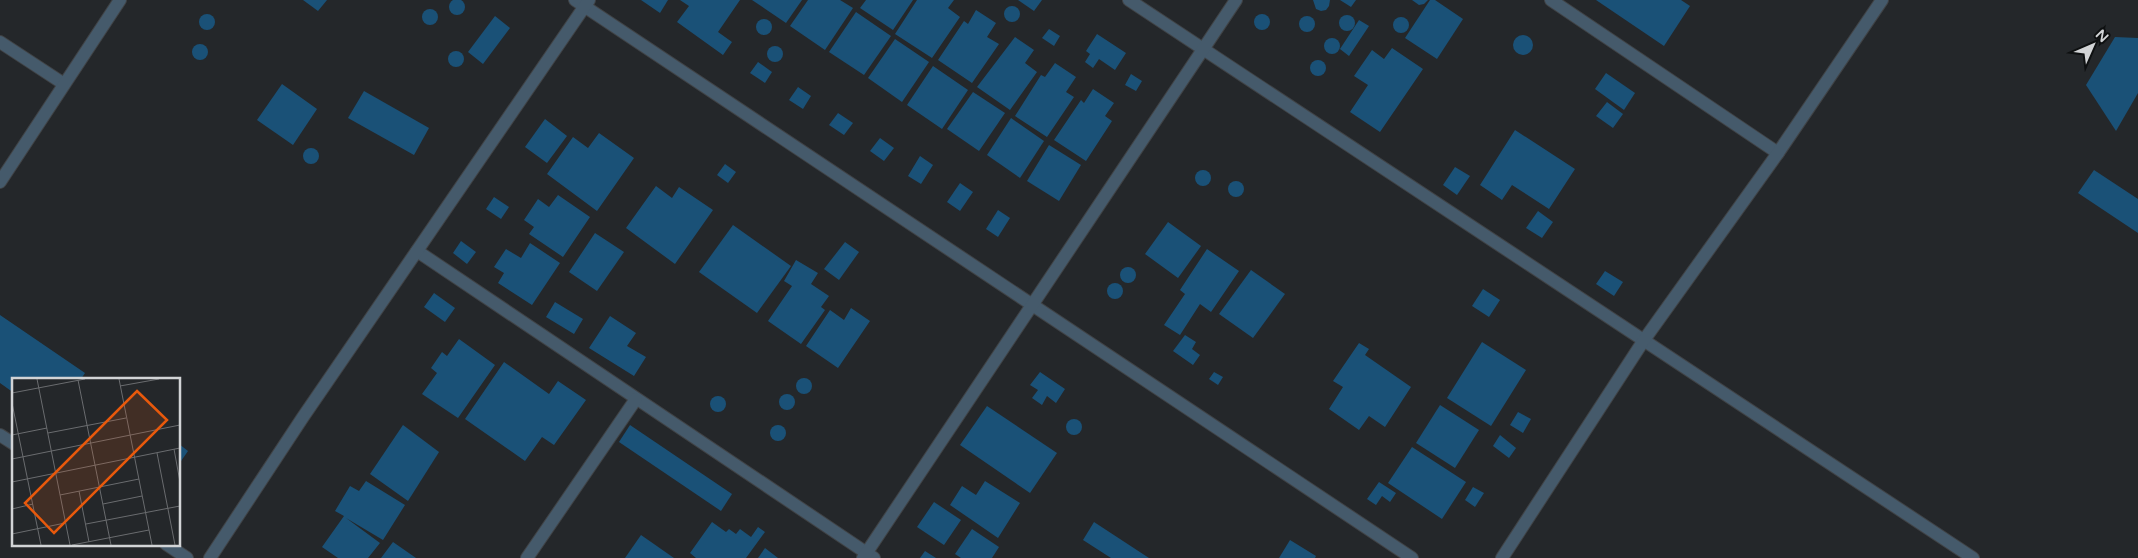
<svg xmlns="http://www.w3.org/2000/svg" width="2138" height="558" font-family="'Varela Round',sans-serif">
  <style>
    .building { fill: #1a5177 }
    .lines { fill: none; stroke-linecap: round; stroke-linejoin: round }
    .minor-casing { stroke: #404346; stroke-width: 14 }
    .minor { stroke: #455a6b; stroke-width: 12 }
    .inset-road { fill: none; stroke: #6a6c6f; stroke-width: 1 }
    .view { fill: #e8590c; fill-opacity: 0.15; stroke: #e8590c; stroke-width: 2.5 }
    .inset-edge { fill: none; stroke: #d2d4d6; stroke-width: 2.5 }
  </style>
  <rect width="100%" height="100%" fill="#24272a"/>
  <!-- building -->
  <g class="building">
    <circle cx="457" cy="7" r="8"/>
    <polygon points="303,0 327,0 318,11"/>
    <polygon points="641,0 668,0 660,13"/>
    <polygon points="680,0 740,0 718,32 732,42 723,55 677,22 689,6"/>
    <polygon points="752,0 802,0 786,23"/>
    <polygon points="808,0 840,0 853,8 825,50 790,26"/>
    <polygon points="866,0 913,0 893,30 860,8"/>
    <polygon points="917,0 954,0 948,8 960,17 932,58 895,34"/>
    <polygon points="1018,0 1042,0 1034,11"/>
    <polygon points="1313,0 1330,0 1329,6 1326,10 1321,11 1316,9"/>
    <polygon points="1340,0 1356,0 1351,7"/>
    <polygon points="1412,0 1428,0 1424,4 1419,5"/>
    <polygon points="1430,0 1435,0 1463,19 1437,59 1405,38"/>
    <polygon points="1596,0 1681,0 1690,6 1664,46"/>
    <circle cx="1012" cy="14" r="8"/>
    <circle cx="430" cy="17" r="8"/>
    <polygon points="976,10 996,23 987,37 999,44 972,83 938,60 964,21 968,24"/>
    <polygon points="856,12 891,36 864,75 829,52"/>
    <circle cx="207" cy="22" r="8"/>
    <circle cx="1262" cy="22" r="8"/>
    <circle cx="1347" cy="23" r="8"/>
    <circle cx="1307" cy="24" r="8"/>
    <polygon points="495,16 510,28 483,64 468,52"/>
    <circle cx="1401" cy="25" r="8"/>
    <circle cx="764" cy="27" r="8"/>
    <polygon points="1359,20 1369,26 1349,56 1340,49"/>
    <polygon points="1049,29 1060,36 1054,46 1042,38"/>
    <polygon points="1097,34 1126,53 1115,70 1099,59 1093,68 1085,62 1090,54 1086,51"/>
    <circle cx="1523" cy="45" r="10"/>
    <polygon points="1015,37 1034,50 1025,63 1037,72 1010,110 977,87"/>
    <polygon points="2115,37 2138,38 2138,93 2116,131 2086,85"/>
    <circle cx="1332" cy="46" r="8"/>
    <polygon points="895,39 929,62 902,102 868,78"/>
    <circle cx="200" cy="52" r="8"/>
    <circle cx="775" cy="54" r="8"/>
    <polygon points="1392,48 1423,69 1380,132 1350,112 1368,85 1354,76 1372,50 1384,59"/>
    <circle cx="456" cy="59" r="8"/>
    <circle cx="1318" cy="68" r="8"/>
    <polygon points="758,62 772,72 765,83 750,73"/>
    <polygon points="1055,63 1076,77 1066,92 1074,97 1047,137 1015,116 1041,75 1045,77"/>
    <polygon points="933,66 968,90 942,129 907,105"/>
    <polygon points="1606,73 1635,93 1624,110 1595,89"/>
    <polygon points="1131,74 1142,81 1136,91 1125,85"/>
    <polygon points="282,84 317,109 293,145 257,120"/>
    <polygon points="798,87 811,96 803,109 789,100"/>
    <polygon points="1093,89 1114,103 1105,116 1112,121 1086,161 1054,140 1081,100 1084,103"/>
    <polygon points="364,91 429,128 414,155 348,118"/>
    <polygon points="973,92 1005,113 979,151 947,129"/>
    <polygon points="1607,102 1623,114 1613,128 1596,116"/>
    <polygon points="838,113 853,123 844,135 829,125"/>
    <polygon points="1011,118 1044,141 1020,178 987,155"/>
    <polygon points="545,119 567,136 547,163 525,147"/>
    <polygon points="1515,130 1575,169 1549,209 1512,185 1502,200 1480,185"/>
    <polygon points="599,133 634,158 597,211 547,174 573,137 588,148"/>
    <polygon points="880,138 894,148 884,161 870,151"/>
    <polygon points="1049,145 1081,165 1059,201 1027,181"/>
    <circle cx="311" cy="156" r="8"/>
    <polygon points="920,156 933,165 921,184 908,176"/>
    <polygon points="725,164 736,172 728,183 717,175"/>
    <polygon points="1455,167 1470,176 1457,195 1443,185"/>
    <circle cx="1203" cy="178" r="8"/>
    <polygon points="2094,170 2138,199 2138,233 2078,193"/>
    <circle cx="1236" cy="189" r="8"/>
    <polygon points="960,183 973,192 960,211 947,202"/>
    <polygon points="656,186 672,198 679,187 713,210 675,264 626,228"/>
    <polygon points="558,195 590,217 563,257 529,234 534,227 524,220 538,199 549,207"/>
    <polygon points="494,197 509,207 501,219 486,209"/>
    <polygon points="998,210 1010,218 998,237 986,229"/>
    <polygon points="1538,211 1553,222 1542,238 1526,228"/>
    <polygon points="1168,222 1201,246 1178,278 1145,254"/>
    <polygon points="733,225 791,266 757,313 699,272"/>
    <polygon points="595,233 624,252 597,291 569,272"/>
    <polygon points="461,241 476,252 467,264 453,253"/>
    <polygon points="845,242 859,252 839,280 824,269"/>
    <polygon points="530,243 560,263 532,305 498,283 504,273 494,267 506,249 521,258"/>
    <polygon points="1207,249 1239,271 1211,312 1200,304 1180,335 1164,325 1185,294 1180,290"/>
    <polygon points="796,260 818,273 811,284 829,296 821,307 825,310 801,344 768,321 792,286 784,281"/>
    <circle cx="1128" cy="275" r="8"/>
    <polygon points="1251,270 1285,294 1253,338 1219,314"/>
    <polygon points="1605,271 1623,282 1614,296 1596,284"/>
    <circle cx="1115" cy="291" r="8"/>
    <polygon points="1483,289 1500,300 1489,317 1472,306"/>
    <polygon points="434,293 455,308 445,322 424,307"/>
    <polygon points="555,302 583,319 574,334 546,317"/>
    <polygon points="851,308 870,321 838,368 806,346 830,310 844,320"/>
    <polygon points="0,315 85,373 81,379 14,379 14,393 0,383"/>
    <polygon points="610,316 636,333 627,346 646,357 634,376 589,348"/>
    <polygon points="1185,335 1196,342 1192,349 1200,355 1193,365 1173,351"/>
    <polygon points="459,339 495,365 458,418 422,394 437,373 431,368 442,352 447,356"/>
    <polygon points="1482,342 1526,370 1491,426 1447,398"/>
    <polygon points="1359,343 1369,349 1365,355 1411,387 1385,427 1369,416 1359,430 1329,409 1343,387 1333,381"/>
    <polygon points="504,362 549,394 558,381 586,400 554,445 542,437 525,461 465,419"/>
    <polygon points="1040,372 1065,389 1056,403 1047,396 1042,405 1032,398 1038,390 1030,385"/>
    <polygon points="1214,372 1223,377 1218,385 1209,379"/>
    <circle cx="804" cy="386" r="8"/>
    <circle cx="787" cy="402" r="8"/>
    <circle cx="718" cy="404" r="8"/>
    <polygon points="1440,405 1479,430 1455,468 1416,443"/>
    <polygon points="987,406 1057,453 1030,493 960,445"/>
    <polygon points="1518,412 1531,419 1523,433 1510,425"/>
    <circle cx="1074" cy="427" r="8"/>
    <circle cx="778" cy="433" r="8"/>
    <polygon points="403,425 439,452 408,501 370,474"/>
    <polygon points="630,425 732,494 721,511 619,442"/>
    <polygon points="1500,435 1516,448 1509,458 1493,446"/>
    <polygon points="179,444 188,451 179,464"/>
    <polygon points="1412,447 1466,482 1442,519 1388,483"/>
    <polygon points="366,481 405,505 383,540 346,518 380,543 368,558 338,558 322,547 344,516 335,511 350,486 359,491"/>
    <polygon points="985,481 1020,503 998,538 950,505 962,486 976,495"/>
    <polygon points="1379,482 1396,493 1390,502 1382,496 1376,505 1367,499"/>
    <polygon points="1473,487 1484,493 1475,507 1465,500"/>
    <polygon points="934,502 961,520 944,545 917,527"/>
    <polygon points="712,522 726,532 729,529 736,534 740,529 751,537 758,527 765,532 746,558 696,558 690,553"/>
    <polygon points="1094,522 1149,558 1111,558 1083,540"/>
    <polygon points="972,529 999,547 992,558 961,558 955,554"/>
    <polygon points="641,535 674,558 625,558"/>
    <polygon points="1290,540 1316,556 1315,558 1279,558"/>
    <polygon points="393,542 416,558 381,558"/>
    <polygon points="765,548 778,558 758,558"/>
    <polygon points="925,551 936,558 920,558"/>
  </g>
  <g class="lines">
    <!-- minor casing -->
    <g class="minor-casing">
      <g id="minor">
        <polyline points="575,0 1412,558"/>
        <polyline points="1129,0 1973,558"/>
        <polyline points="1551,0 1778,153"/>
        <polyline points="0,42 64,84"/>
        <polyline points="0,182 120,0"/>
        <polyline points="417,251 874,558"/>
        <polyline points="0,435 14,444"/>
        <polyline points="166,544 187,558"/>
        <polyline points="210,558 303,417 589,0"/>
        <polyline points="527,558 636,399"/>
        <polyline points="863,558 1236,0"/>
        <polyline points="1502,558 1644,340 1778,153 1882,0"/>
      </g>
    </g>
    <!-- minor -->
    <use href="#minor" class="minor"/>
  </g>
  <!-- overview -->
  <g transform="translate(12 378)">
    <rect width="168" height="168" fill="#24272a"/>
    <path class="inset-road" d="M25 1 58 167M107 1 140 167M66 2 99 167M108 8 147 1M0 15 73 1M0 25 29 167M36 55 114 40M0 57 35 50M162 71 168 104M145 75 163 167M0 81 168 47M0 104 168 70M67 113 77 164M48 117 127 101M91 126 130 118M0 131 21 126M74 146 168 128M0 156 53 145M60 167 137 152"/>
    <path class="view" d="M125 13 155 42 42 155 13 125Z"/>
    <rect width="168" height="168" class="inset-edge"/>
  </g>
  <!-- north arrow -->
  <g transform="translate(2093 45) rotate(45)" stroke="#0e1011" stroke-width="4" paint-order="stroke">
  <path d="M0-4L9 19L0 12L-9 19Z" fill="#d2d4d6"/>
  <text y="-8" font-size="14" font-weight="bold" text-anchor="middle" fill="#d2d4d6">N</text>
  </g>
</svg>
